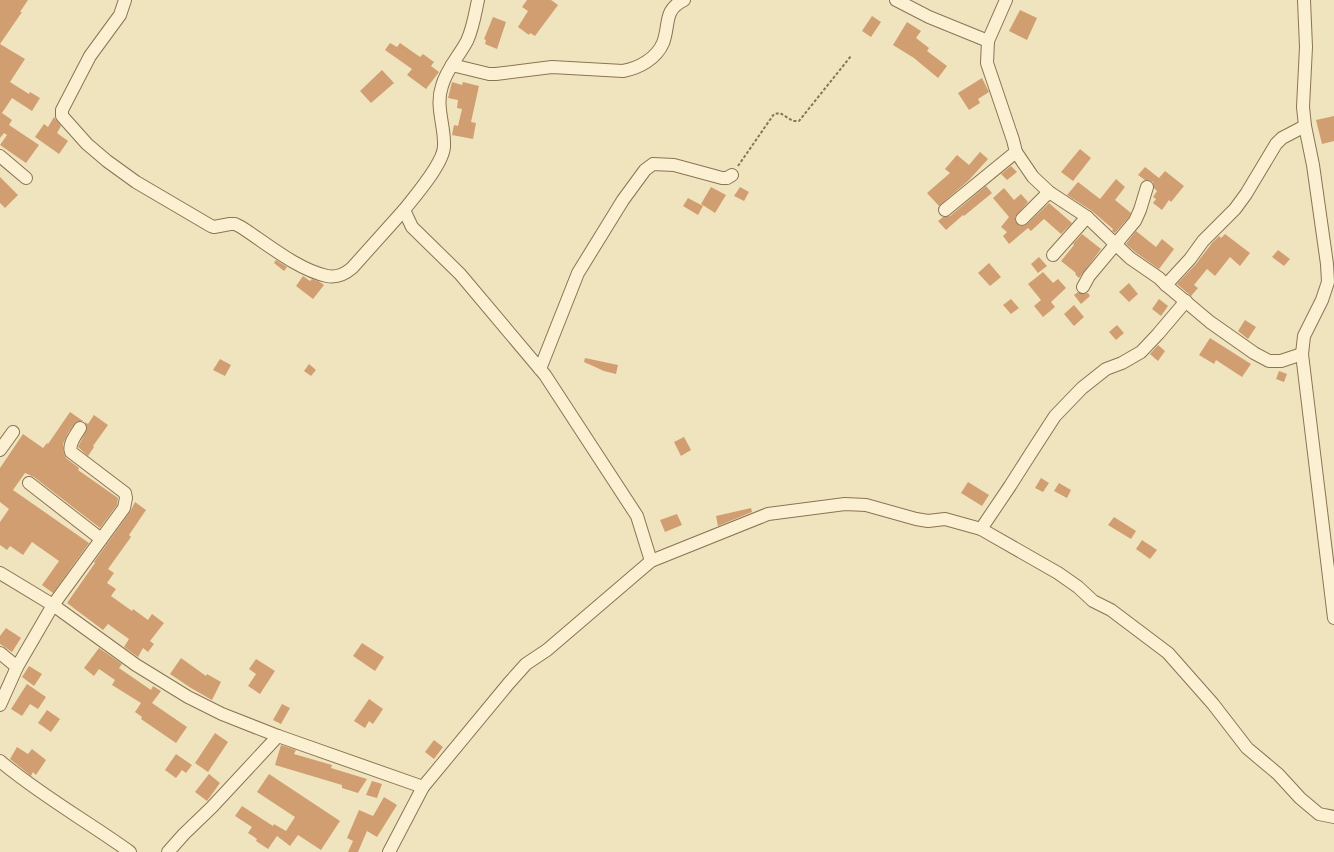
<svg xmlns="http://www.w3.org/2000/svg" width="1334" height="852" font-family="'Source Serif 4',serif">
  <style>
    .building { fill: #d19e71 }
    .lines { fill: none; stroke-linecap: round; stroke-linejoin: round }
    .minor-casing { stroke: #897456; stroke-width: 14 }
    .path { stroke: #897456; stroke-width: 2; stroke-dasharray: 3 2; stroke-linecap: butt }
    .minor { stroke: #fbf0d1; stroke-width: 12 }
  </style>
  <rect width="100%" height="100%" fill="#f0e4be"/>
  <!-- building -->
  <g class="building">
    <polygon points="0,0 28,0 20,12 22,12 0,44 25,59 10,82 29,94 30,92 40,98 32,111 12,98 2,113 12,120 9,125 39,145 26,163 0,145 7,135 4,133 0,138"/>
    <polygon points="527,0 551,0 558,5 535,36 530,33 529,35 518,27 528,11 522,7"/>
    <polygon points="1020,10 1037,18 1027,40 1009,31"/>
    <polygon points="872,16 881,22 871,37 862,31"/>
    <polygon points="493,17 506,22 497,49 485,44 486,40 484,39"/>
    <polygon points="907,22 921,31 916,38 929,48 927,51 947,66 938,78 914,58 893,45"/>
    <polygon points="390,43 397,47 400,43 420,57 423,54 434,62 431,66 439,72 426,89 407,75 412,69 385,50"/>
    <polygon points="382,70 394,83 371,103 360,91"/>
    <polygon points="982,78 989,92 978,99 980,103 969,110 958,93"/>
    <polygon points="452,82 462,85 463,82 479,86 471,122 476,123 473,139 452,135 454,125 458,126 462,109 457,108 458,100 448,98"/>
    <polygon points="1334,116 1334,141 1322,144 1316,120"/>
    <polygon points="54,117 61,126 57,133 68,141 59,154 35,137 44,124 48,127"/>
    <polygon points="1080,149 1091,158 1073,181 1061,172"/>
    <polygon points="980,152 988,159 969,180 939,206 927,193 950,173 945,169 957,155 969,165"/>
    <polygon points="1011,166 1017,172 1007,180 1001,174"/>
    <polygon points="1145,167 1159,178 1165,171 1184,186 1171,202 1169,200 1162,210 1153,203 1156,199 1153,197 1157,191 1154,188 1153,182 1149,180 1145,180 1138,175"/>
    <polygon points="0,177 18,195 5,208 0,203"/>
    <polygon points="1116,179 1125,187 1115,200 1131,213 1129,217 1115,233 1112,231 1113,229 1092,211 1067,195 1078,182 1100,199"/>
    <polygon points="986,186 992,193 964,216 963,215 946,230 938,221 943,217 950,216"/>
    <polygon points="711,187 726,195 715,213 701,204"/>
    <polygon points="740,187 749,192 744,201 734,196"/>
    <polygon points="1004,188 1014,200 1021,194 1028,202 1015,217 1015,221 1020,226 1024,226 1027,224 1049,203 1072,223 1061,234 1044,219 1031,231 1028,228 1009,244 1003,236 1007,232 1001,227 1009,217 993,198"/>
    <polygon points="688,198 703,206 698,215 683,206"/>
    <polygon points="1136,231 1156,247 1162,239 1174,249 1159,269 1135,252 1126,244"/>
    <polygon points="1082,234 1101,249 1079,278 1075,274 1076,273 1061,261 1074,245 1073,244"/>
    <polygon points="1225,234 1250,253 1240,266 1230,257 1215,276 1207,269 1194,285 1198,288 1191,296 1177,284 1196,264 1212,243 1219,236 1221,238"/>
    <polygon points="1278,250 1290,259 1284,266 1272,257"/>
    <polygon points="1039,257 1047,266 1038,273 1031,264"/>
    <polygon points="276,260 287,267 284,271 274,263"/>
    <polygon points="989,263 1001,277 990,286 978,273"/>
    <polygon points="1043,272 1053,283 1058,279 1066,288 1051,302 1055,307 1043,317 1034,306 1041,300 1028,284"/>
    <polygon points="303,276 310,281 312,279 320,282 324,285 313,299 296,286"/>
    <polygon points="1129,283 1138,294 1129,302 1119,292"/>
    <polygon points="1078,292 1083,294 1088,293 1090,296 1081,304 1074,295"/>
    <polygon points="1011,299 1019,308 1011,314 1003,305"/>
    <polygon points="1159,299 1168,306 1161,316 1152,309"/>
    <polygon points="1074,305 1084,317 1074,326 1064,314"/>
    <polygon points="1245,320 1256,327 1248,339 1238,331"/>
    <polygon points="1117,325 1124,333 1116,340 1109,332"/>
    <polygon points="1210,338 1251,364 1242,377 1216,360 1214,364 1199,355"/>
    <polygon points="1158,345 1165,351 1158,361 1150,354"/>
    <polygon points="585,358 618,365 616,374 604,371 584,362"/>
    <polygon points="220,359 231,365 225,376 213,370"/>
    <polygon points="309,364 316,370 311,376 304,371"/>
    <polygon points="1279,371 1287,374 1284,382 1276,379"/>
    <polygon points="70,412 83,421 76,422 68,433 63,444 64,454 66,458 79,468 78,470 118,498 117,505 100,528 34,477 25,473 13,490 89,543 53,593 42,585 59,561 32,542 23,555 10,546 7,550 0,545 0,522 9,509 0,502 0,468 23,434 43,448 47,443 48,444"/>
    <polygon points="94,415 108,425 93,446 94,447 88,456 78,447 87,429 85,422 88,424"/>
    <polygon points="684,437 691,450 681,456 674,442"/>
    <polygon points="1041,478 1049,483 1043,492 1035,488"/>
    <polygon points="968,482 989,495 982,506 961,493"/>
    <polygon points="1059,483 1071,490 1067,498 1054,491"/>
    <polygon points="135,502 146,510 129,535 131,537 108,569 114,573 107,583 116,589 111,596 132,611 133,609 148,620 152,614 164,623 150,641 154,644 148,652 143,648 138,657 124,647 129,639 108,624 103,630 67,603 95,563 94,562 130,512"/>
    <polygon points="751,508 752,512 718,526 716,516"/>
    <polygon points="677,514 682,525 665,532 660,520"/>
    <polygon points="1114,517 1136,531 1131,539 1108,525"/>
    <polygon points="1142,540 1157,550 1150,559 1136,549"/>
    <polygon points="6,628 21,638 12,652 0,644 0,636"/>
    <polygon points="362,643 384,657 375,671 353,656"/>
    <polygon points="99,648 122,664 119,668 151,690 153,686 161,691 152,703 187,727 176,743 141,719 142,717 135,712 141,703 112,685 115,680 99,669 94,676 84,668"/>
    <polygon points="181,658 206,676 207,674 221,682 212,700 191,688 170,674"/>
    <polygon points="256,659 275,671 260,694 248,686 256,674 249,669"/>
    <polygon points="29,666 42,674 34,686 22,677"/>
    <polygon points="27,684 46,697 38,709 30,704 22,716 11,709"/>
    <polygon points="369,699 383,709 373,724 369,721 365,728 354,721"/>
    <polygon points="282,704 290,708 281,724 273,720"/>
    <polygon points="47,710 60,719 51,732 38,723"/>
    <polygon points="215,733 228,742 208,772 195,763"/>
    <polygon points="434,740 443,747 434,759 425,752"/>
    <polygon points="281,745 296,750 294,754 332,765 331,768 367,779 358,793 342,788 342,785 275,765"/>
    <polygon points="17,747 28,754 32,749 46,760 36,775 33,772 31,776 10,759"/>
    <polygon points="176,754 192,765 186,773 182,770 176,778 165,770"/>
    <polygon points="209,774 220,783 207,801 195,792"/>
    <polygon points="269,774 340,821 321,850 298,835 290,846 277,836 268,849 256,841 257,839 248,833 252,827 235,816 242,806 273,826 274,824 286,831 295,817 257,792"/>
    <polygon points="372,781 382,784 377,798 366,795"/>
    <polygon points="384,797 397,805 377,837 367,831 358,852 348,852 353,841 347,838 359,810 373,816"/>
  </g>
  <g class="lines">
    <!-- minor casing -->
    <g class="minor-casing">
      <g id="minor">
        <path d="M125 0 120 15 90 56 62 110V116L87 144 107 161 136 182 211 226 214 227 230 224H235L241 227C266 243 298 270 327 276 337 278 345 274 352 268L404 210"/>
        <path d="M478 0C475 14 473 28 467 41 459 56 446 70 442 86 435 106 445 126 444 146 444 163 415 196 404 210L412 227 460 274 545 375 637 516 651 561"/>
        <polyline points="896,0 929,17 988,41"/>
        <polyline points="1006,0 988,41 987,63 1013,140 1016,152 1033,177 1049,192 1087,217 1130,258 1159,278 1166,285 1210,322 1254,353 1269,361 1281,361 1302,354"/>
        <polyline points="1304,0 1306,47 1303,107 1305,126 1313,165 1327,264 1328,282 1322,300 1304,336 1302,354 1334,618"/>
        <path d="M452 65 489 74H496L552 67 623 71C639 68 656 59 663 43 670 25 663 10 684 0"/>
        <polyline points="0,156 26,178"/>
        <polyline points="945,210 1016,152"/>
        <polyline points="1022,219 1049,192"/>
        <polyline points="1053,255 1087,217"/>
        <polyline points="1166,285 1190,259 1203,241 1235,209 1246,194 1276,144 1282,138 1305,126"/>
        <polyline points="1083,287 1089,276 1135,221 1140,210 1147,187"/>
        <polyline points="540,369 578,273 623,200 645,170 653,164 674,165 722,178 727,178 732,175"/>
        <polyline points="0,450 13,432"/>
        <polyline points="29,483 101,539"/>
        <polyline points="981,529 1010,486 1031,453 1055,416 1082,388 1106,369 1122,363 1141,352 1158,334 1186,301"/>
        <polyline points="0,573 53,605 136,665 188,697 222,714 278,736 423,787"/>
        <polyline points="0,653 17,667"/>
        <path d="M0 705 17 667 53 605 124 508 126 498 125 493 71 452C68 444 76 435 80 428"/>
        <path d="M0 761C40 795 87 821 130 852"/>
        <polyline points="168,852 184,834 212,807 278,736"/>
        <polyline points="389,852 423,787 509,683 526,664 547,650 651,561 768,514 845,504 866,505 916,519 928,521 945,519 981,529 1058,573 1078,587 1093,601 1111,610 1168,653 1213,704 1247,748 1278,774 1300,798 1319,814 1334,817"/>
      </g>
    </g>
    <!-- path -->
    <polyline class="path" points="738,166 774,114 780,113 793,121 799,121 851,56"/>
    <!-- minor -->
    <use href="#minor" class="minor"/>
  </g>
</svg>
